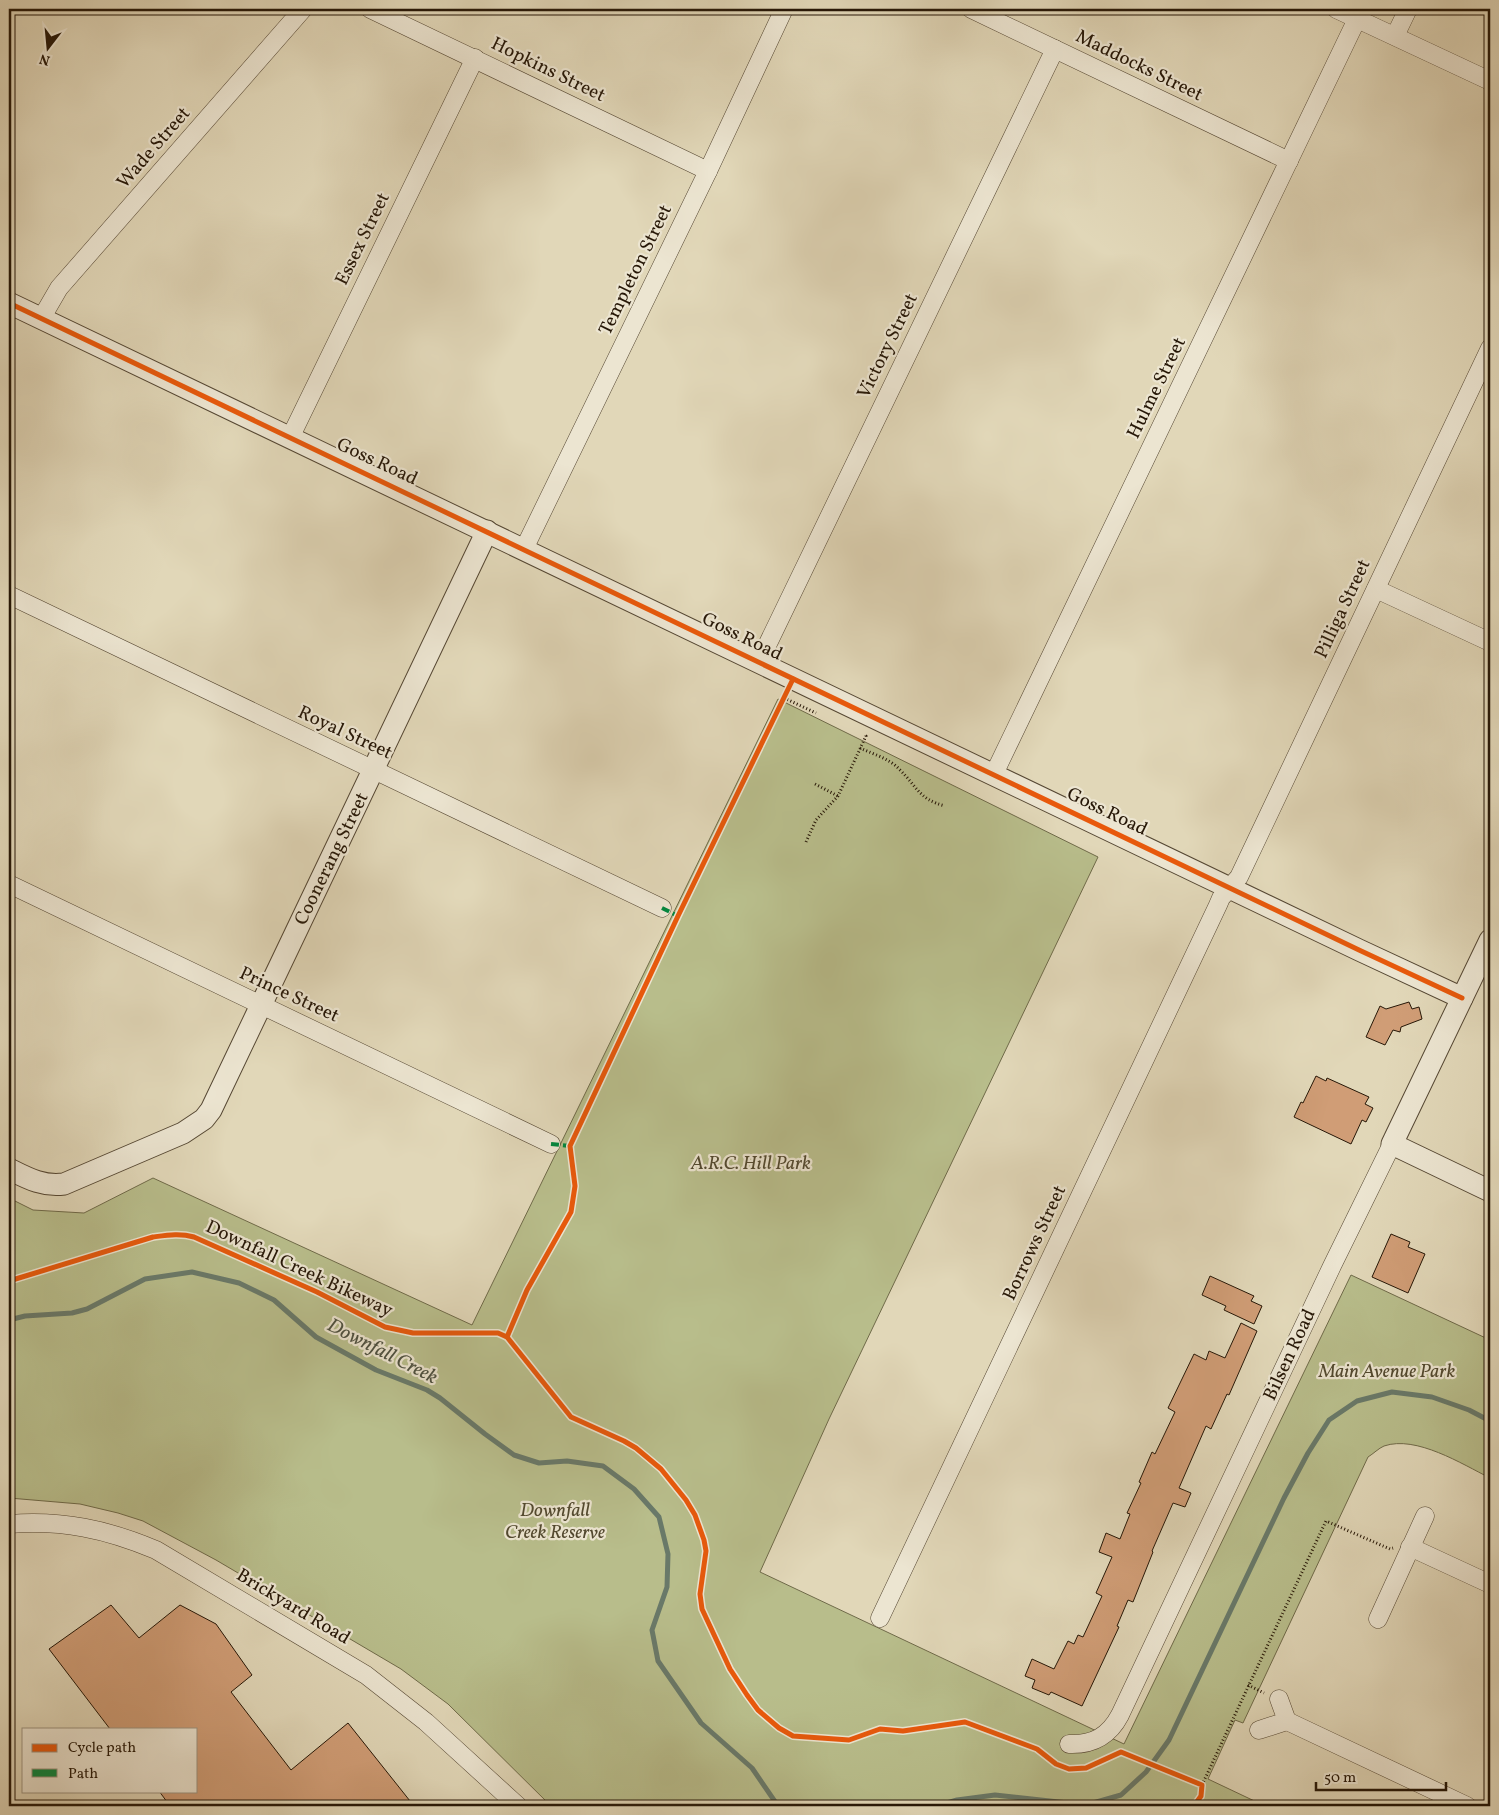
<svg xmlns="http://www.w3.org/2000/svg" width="1499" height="1815" font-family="Vollkorn,serif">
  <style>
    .green { fill: #b8bd8b; stroke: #6f6a49 }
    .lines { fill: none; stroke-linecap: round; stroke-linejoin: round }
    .stream { stroke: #697969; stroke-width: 5 }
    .building { fill: #d09d76; stroke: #261707 }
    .minor-casing { stroke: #554733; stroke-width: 19 }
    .tertiary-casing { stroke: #554733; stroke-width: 23 }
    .path { stroke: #261707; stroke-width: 3; stroke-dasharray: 1 2.5; stroke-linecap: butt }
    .minor { stroke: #ece5d1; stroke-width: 18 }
    .tertiary { stroke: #ece5d1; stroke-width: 21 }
    .quiet { stroke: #00873e; stroke-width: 4; stroke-dasharray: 8 4; stroke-linecap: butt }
    .cycleway-casing { stroke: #ece5d1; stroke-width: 8 }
    .cycleway { stroke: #e8590c; stroke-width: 5 }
    .labels { text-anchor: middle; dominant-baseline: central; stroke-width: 4.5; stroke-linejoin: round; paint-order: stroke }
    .street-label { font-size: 19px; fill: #261707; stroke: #ece5d1 }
    .park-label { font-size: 19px; font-style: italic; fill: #52492f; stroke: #ece5d1 }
    .water-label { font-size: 20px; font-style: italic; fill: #4d5040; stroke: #ece5d1 }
  </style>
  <rect width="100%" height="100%" fill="#e1d7b8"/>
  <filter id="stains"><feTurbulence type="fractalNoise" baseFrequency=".004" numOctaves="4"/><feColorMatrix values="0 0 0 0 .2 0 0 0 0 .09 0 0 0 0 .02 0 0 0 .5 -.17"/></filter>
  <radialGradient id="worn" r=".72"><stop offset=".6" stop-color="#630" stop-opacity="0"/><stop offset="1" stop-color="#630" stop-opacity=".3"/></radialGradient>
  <!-- green -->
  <path class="green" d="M778 699 1098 857 829 1419 760 1572 1124 1744 1351 1275 1490 1340V1478C1462 1464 1416 1435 1384 1446 1379 1448 1373 1454 1368 1457L1243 1723 1235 1720 1208 1779 1265 1806H551L448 1704 401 1669 216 1560 143 1521 118 1513 80 1504 9 1498V1198L33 1210 84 1213 153 1178 472 1325Z"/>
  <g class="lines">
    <!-- stream -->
    <g class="stream">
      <polyline points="9,1320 25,1316 72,1313 87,1309 145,1279 192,1272 239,1283 274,1300 316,1337 376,1370 427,1390 440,1398 485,1434 514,1455 539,1463 567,1461 603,1466 634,1489 659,1517 668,1554 667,1587 652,1630 658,1661 701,1723 752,1768 778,1806"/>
      <polyline points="937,1806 957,1800 995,1795 1086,1805 1121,1795 1146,1772 1169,1740 1284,1498 1308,1453 1329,1420 1357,1401 1392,1392 1432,1397 1469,1410 1490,1421"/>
    </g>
  </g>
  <!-- building -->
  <g class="building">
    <polygon points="1409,1002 1412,1009 1419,1007 1422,1019 1401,1027 1400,1032 1393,1030 1385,1045 1366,1037 1380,1006 1386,1009"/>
    <polygon points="1316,1076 1326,1081 1327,1078 1369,1097 1365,1104 1373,1108 1366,1122 1362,1120 1351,1144 1294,1117 1301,1102 1303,1103"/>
    <polygon points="1391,1234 1410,1242 1408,1247 1425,1254 1408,1293 1372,1277"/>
    <polygon points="1210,1276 1254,1296 1251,1301 1262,1306 1254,1324 1224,1310 1226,1306 1202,1295"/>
    <polygon points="1241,1323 1257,1331 1229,1395 1227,1394 1211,1429 1206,1426 1179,1488 1191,1493 1185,1507 1173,1503 1152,1551 1153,1552 1133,1602 1128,1600 1117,1626 1119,1627 1082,1706 1051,1692 1049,1695 1032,1688 1035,1680 1025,1676 1032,1659 1054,1669 1068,1641 1074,1644 1078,1635 1083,1637 1102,1596 1096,1593 1112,1557 1099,1552 1106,1533 1120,1539 1130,1514 1127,1513 1141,1483 1139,1482 1152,1452 1155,1454 1175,1412 1168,1408 1194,1354 1206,1360 1209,1351 1225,1358"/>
    <polygon points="111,1605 139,1638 180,1605 216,1624 252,1675 231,1692 291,1770 348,1723 414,1806 170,1806 159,1791 196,1791 196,1729 110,1729 49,1649"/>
  </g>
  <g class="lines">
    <!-- minor casing -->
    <g class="minor-casing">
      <g id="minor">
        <polyline points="370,9 708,171"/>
        <polyline points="971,9 1289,161"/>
        <polyline points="1336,9 1490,81"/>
        <polyline points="1395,36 1408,9"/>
        <polyline points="41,319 59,288 303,9"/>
        <polyline points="290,438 475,58"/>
        <polyline points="524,549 708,171 784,9"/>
        <polyline points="1376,589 1490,642"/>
        <polyline points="9,595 662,908"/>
        <polyline points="759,662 1055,49"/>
        <polyline points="994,774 1357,19"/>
        <polyline points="9,884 551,1144"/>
        <path d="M9 1524C63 1520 106 1529 156 1550L366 1675 426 1722 518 1806"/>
        <polyline points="1410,1547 1490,1584"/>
        <polyline points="880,1618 1218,905 1221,898 1239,877 1490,348"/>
        <polyline points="1378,1619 1425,1516"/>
        <polyline points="1287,1721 1467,1806"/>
        <polyline points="1259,1730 1287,1721 1279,1699"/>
        <path d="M1069 1744C1093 1745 1109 1736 1120 1715L1332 1266 1392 1144"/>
      </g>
    </g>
    <!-- tertiary casing -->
    <g class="tertiary-casing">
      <g id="tertiary">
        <polyline points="9,303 1359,950 1462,998"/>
        <polyline points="1490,940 1392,1144 1490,1191"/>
        <path d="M9 1169C27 1178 43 1187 64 1184L183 1133 204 1119 211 1110 487 531"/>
      </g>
    </g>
    <!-- path -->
    <g class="path">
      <polyline points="784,698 816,713"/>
      <path d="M860 748C873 754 890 759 899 769 917 786 918 799 945 806"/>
      <polyline points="815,784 838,796"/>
      <polyline points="806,842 816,820 838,796 866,736 865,735"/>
      <polyline points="1248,1685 1264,1693"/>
      <polyline points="1202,1785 1326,1521 1390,1549 1393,1548"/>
    </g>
    <!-- minor -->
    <use href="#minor" class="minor"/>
    <!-- tertiary -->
    <use href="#tertiary" class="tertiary"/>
    <!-- quiet -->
    <g class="quiet">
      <polyline points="662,908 678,916"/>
      <polyline points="551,1144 570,1146"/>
    </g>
    <!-- cycleway casing -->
    <g class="cycleway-casing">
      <g id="cycleway">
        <polyline points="9,303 1359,950 1462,998"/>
        <path d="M9 1281 153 1237C168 1235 180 1233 194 1237L317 1292 385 1327 413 1333H498L507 1337 571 1417 624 1441 636 1448 661 1469 686 1500 695 1515 704 1540 706 1551 700 1594 702 1609 730 1669 747 1695 758 1710 779 1728 793 1736 849 1740 880 1729 903 1731 965 1722 1037 1749 1056 1764 1069 1769 1086 1768 1121 1752 1202 1785 1201 1796 1194 1806"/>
        <polyline points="507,1337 527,1290 571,1212 575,1186 570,1146 678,916 793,679"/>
      </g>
    </g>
    <!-- cycleway -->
    <use href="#cycleway" class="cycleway"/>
  </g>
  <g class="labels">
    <!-- street labels -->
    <g class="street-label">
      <text transform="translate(1139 66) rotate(26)">Maddocks Street</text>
      <text transform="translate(548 70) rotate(26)">Hopkins Street</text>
      <text transform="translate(154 148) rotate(-49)">Wade Street</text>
      <text transform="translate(363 239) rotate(-64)">Essex Street</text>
      <text transform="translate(636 270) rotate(-64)">Templeton Street</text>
      <text transform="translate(888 346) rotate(-64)">Victory Street</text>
      <text transform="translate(1157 388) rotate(-64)">Hulme Street</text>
      <text transform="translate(377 462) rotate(25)">Goss Road</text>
      <text transform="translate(1343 609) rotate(-65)">Pilliga Street</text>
      <text transform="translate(742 637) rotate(26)">Goss Road</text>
      <text transform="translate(345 733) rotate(25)">Royal Street</text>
      <text transform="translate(1107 812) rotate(26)">Goss Road</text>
      <text transform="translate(332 859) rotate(-64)">Coonerang Street</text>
      <text transform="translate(289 995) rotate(25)">Prince Street</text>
      <text transform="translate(1035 1243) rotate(-65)">Borrows Street</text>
      <text transform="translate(299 1269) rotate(25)">Downfall Creek Bikeway</text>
      <text transform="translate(1290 1355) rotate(-65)">Bilsen Road</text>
      <text transform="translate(293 1607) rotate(31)">Brickyard Road</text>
    </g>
    <!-- park labels -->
    <g class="park-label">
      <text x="751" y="1164">A.R.C. Hill Park</text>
      <text x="1387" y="1372">Main Avenue Park</text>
      <text x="555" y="1511">Downfall<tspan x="555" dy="22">Creek Reserve</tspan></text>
    </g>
    <!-- water labels -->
    <g class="water-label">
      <text transform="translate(382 1352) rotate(27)">Downfall Creek</text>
    </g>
  </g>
  <!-- margin -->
  <rect width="1499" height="1815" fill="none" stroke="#e1d7b8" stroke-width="30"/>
  <rect x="10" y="10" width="1479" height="1795" fill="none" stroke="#261707" stroke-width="2.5"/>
  <rect x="15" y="15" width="1469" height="1785" fill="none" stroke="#261707"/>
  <!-- legend -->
  <rect x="22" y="1728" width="175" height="65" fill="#ece5d1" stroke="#9d9380"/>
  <rect x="32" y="1744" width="25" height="8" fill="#e8590c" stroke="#9d9380"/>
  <text x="68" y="1752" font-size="15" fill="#261707">Cycle path</text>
  <rect x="32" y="1769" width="25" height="8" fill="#00873e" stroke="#9d9380"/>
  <text x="68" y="1778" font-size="15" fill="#261707">Path</text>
  <!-- north arrow -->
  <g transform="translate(48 48) rotate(196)" stroke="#ece5d1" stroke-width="4" paint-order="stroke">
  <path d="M0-4L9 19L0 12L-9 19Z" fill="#261707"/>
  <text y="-8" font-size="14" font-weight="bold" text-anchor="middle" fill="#261707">N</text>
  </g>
  <!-- scale -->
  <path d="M1316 1782v8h130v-8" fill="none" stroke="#261707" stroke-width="2.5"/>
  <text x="1324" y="1782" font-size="15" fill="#261707" stroke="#ece5d1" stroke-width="4" paint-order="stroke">50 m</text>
  <rect width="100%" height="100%" filter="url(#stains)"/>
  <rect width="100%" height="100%" fill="url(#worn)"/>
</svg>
